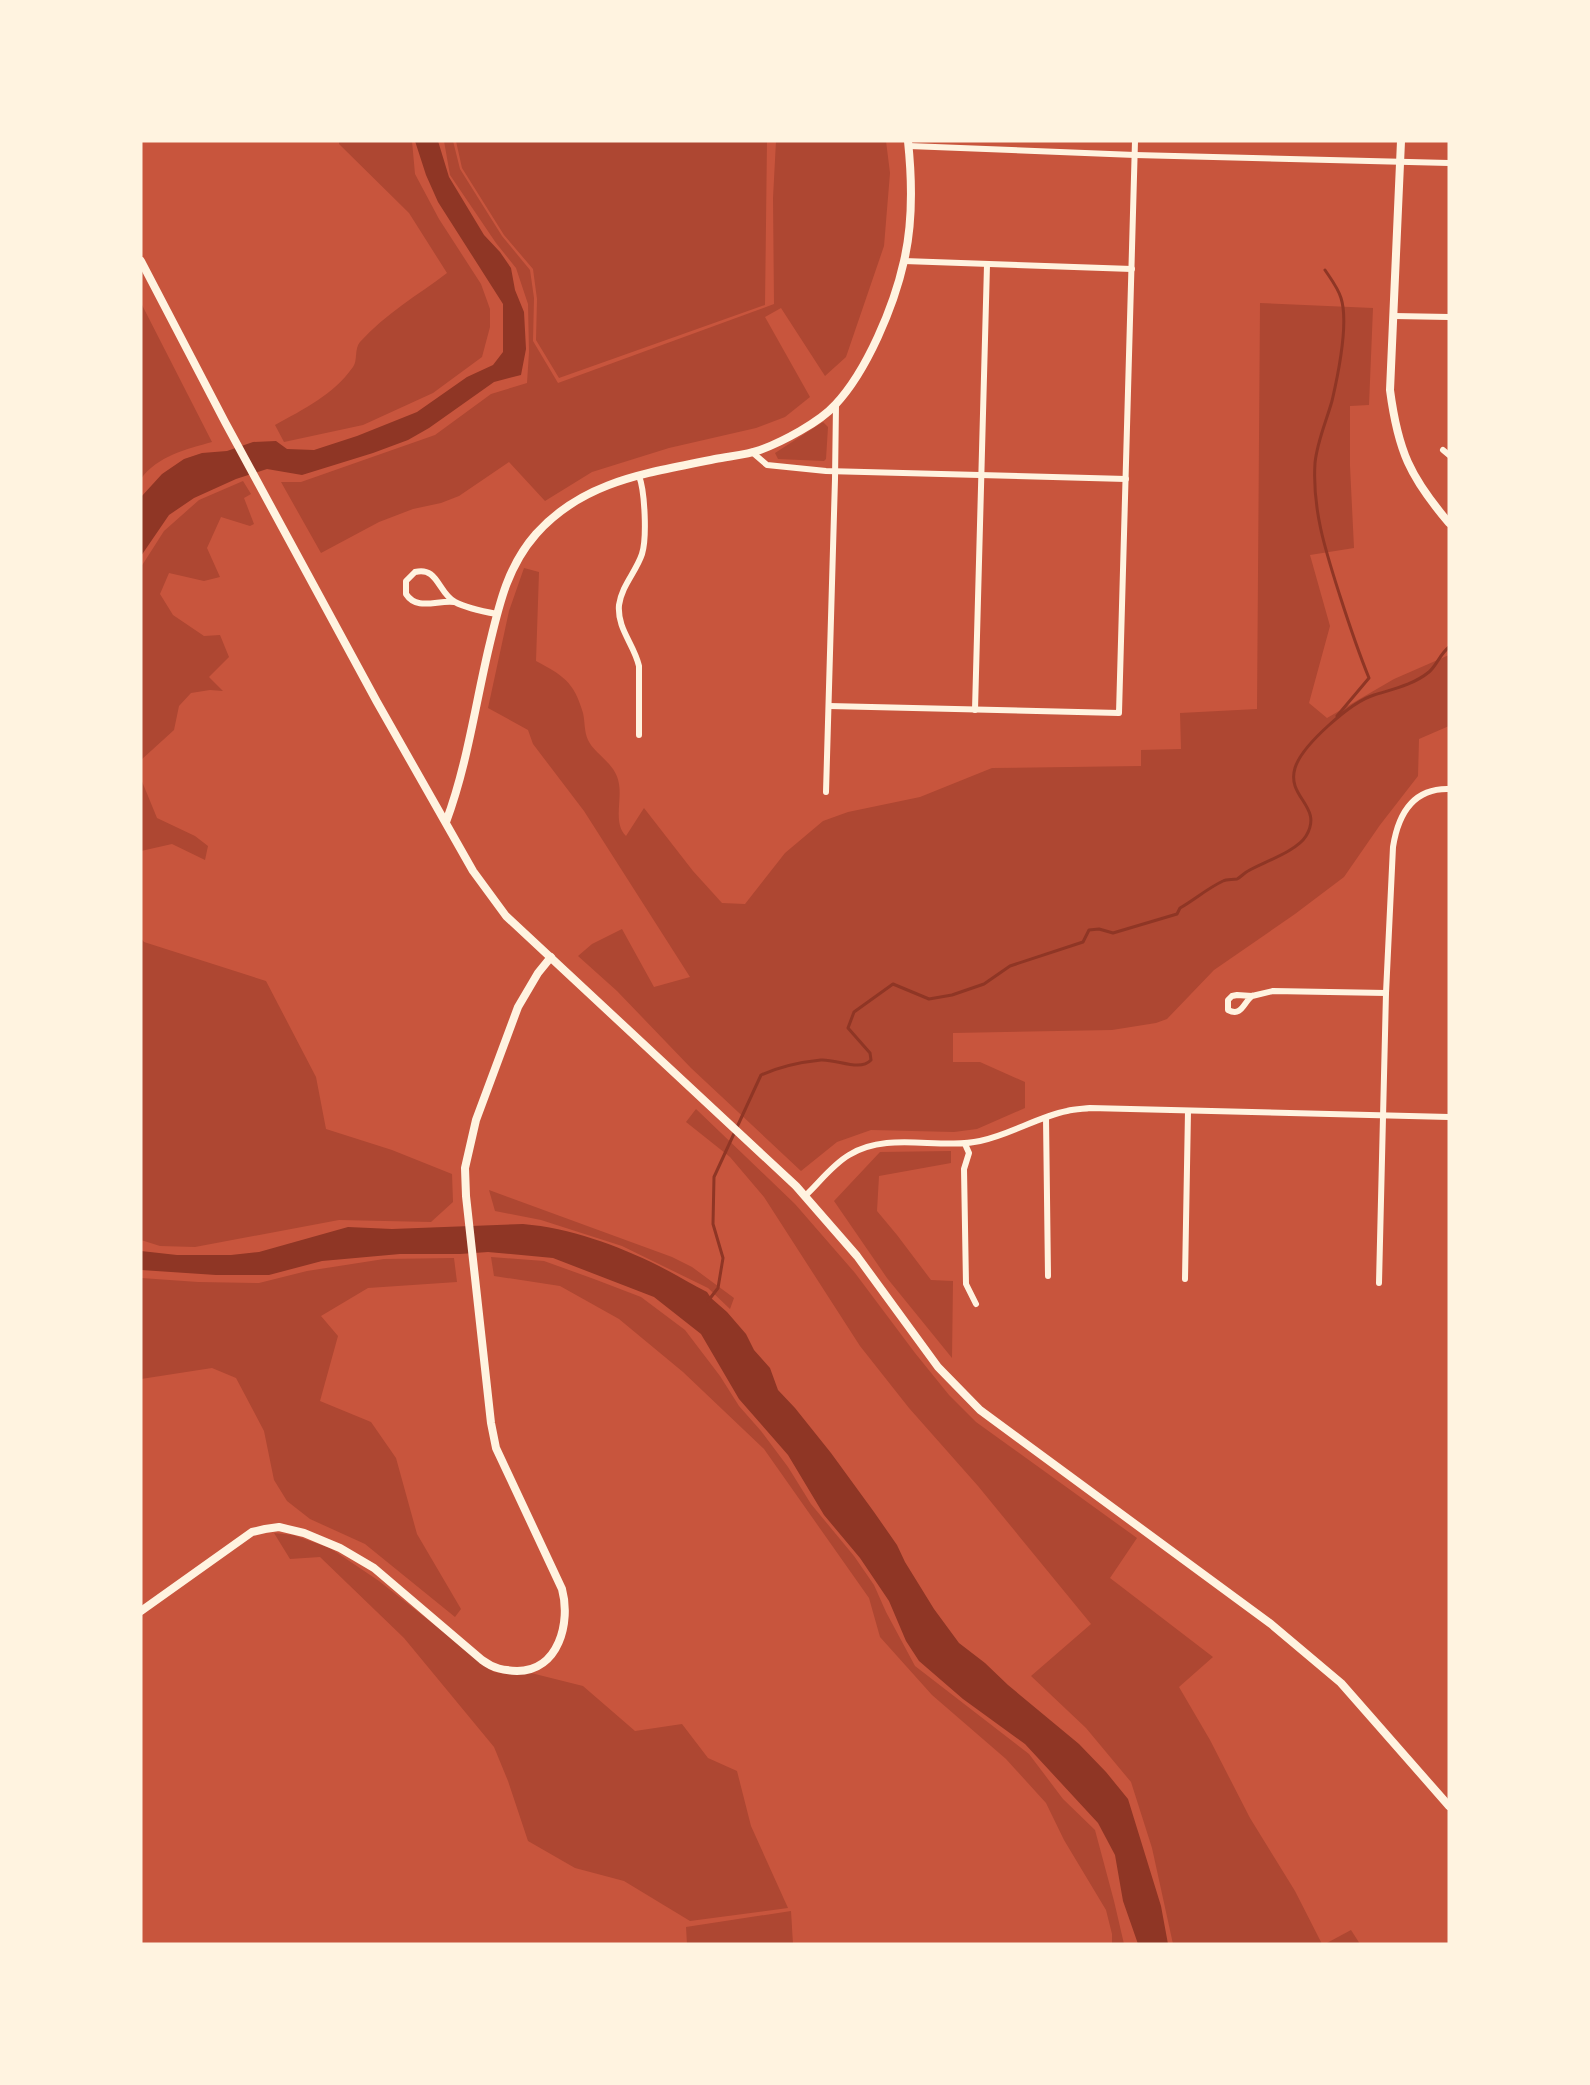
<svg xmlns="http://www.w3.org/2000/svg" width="1590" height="2085" font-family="'Golos Text',sans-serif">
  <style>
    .green { fill: #ae4732 }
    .water { fill: #8f3625 }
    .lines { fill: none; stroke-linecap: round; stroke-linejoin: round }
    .stream { stroke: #8f3625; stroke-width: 3 }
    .minor { stroke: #fff3e0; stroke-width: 6 }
    .tertiary { stroke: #fff3e0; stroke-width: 8 }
    .secondary { stroke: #fff3e0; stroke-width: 8 }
  </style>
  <rect width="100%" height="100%" fill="#c8553d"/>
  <!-- green -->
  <g class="green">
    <path d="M339 141H412L415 174 439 219 481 284 490 309V327L482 357 433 393 363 425 284 442 275 425C304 409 333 395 353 367 358 360 354 349 360 342 385 314 418 295 447 273L409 213 339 144Z"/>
    <polygon points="444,141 453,141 460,169 502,236 530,270 534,298 533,341 558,383 774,304 773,198 776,141 886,141 890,173 884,246 846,357 825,376 781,308 765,317 810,397 785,417 756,428 669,448 592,472 545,501 509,462 459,496 441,503 413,509 379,522 321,553 281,482 301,482 435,435 491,394 527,383 529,352 528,304 516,268 496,243 450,175"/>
    <polygon points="456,141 767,141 765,305 559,378 536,340 537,299 533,269 504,235 462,168"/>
    <path d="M141 303 212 442C187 449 157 456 141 479Z"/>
    <path d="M1260 303 1373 308 1369 405 1350 406V466L1354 548 1310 555 1330 626 1309 703 1327 718 1394 679 1449 655V726L1419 739 1418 776 1380 825 1344 877 1295 914 1214 970 1167 1019 1156 1023 1112 1030 953 1033V1062H980L1025 1082V1108L977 1129 954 1132 871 1130 837 1142 801 1171 691 1068 617 991 578 956 592 944 622 929 654 987 690 977 584 811 533 744 528 730 488 708 509 611 524 568 539 572 536 661C562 675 574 681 583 713 585 721 584 732 588 740 595 755 616 763 619 784 622 801 613 823 626 836L644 808 693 871 722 903 745 904 785 853 823 821 848 812 920 797 992 768 1141 766V750L1181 749 1180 713 1257 709Z"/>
    <polygon points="823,422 828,427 826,459 824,461 778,459 775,453"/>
    <polygon points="243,481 251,494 244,498 254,524 250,526 221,517 207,548 220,577 204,581 169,573 160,594 173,615 204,636 220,635 229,657 209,677 223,691 210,690 191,693 179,706 174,730 141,760 141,567 164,531 199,500"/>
    <polygon points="141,779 157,818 195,836 208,846 205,860 172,844 141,851"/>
    <polygon points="141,938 144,942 266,981 316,1077 326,1129 392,1150 452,1174 453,1202 431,1222 339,1220 195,1247 160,1246 141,1240"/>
    <polygon points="696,1109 795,1204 855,1273 915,1353 949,1395 976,1422 1137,1538 1110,1578 1213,1657 1179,1687 1210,1740 1250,1818 1295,1891 1322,1944 1173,1944 1152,1848 1131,1782 1086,1728 1031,1676 1091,1624 978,1486 909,1408 860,1346 764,1197 730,1157 686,1122"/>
    <polygon points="951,1151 951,1163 879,1176 877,1211 897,1235 931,1280 953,1281 952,1358 887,1278 834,1201 880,1152"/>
    <polygon points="489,1190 672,1257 692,1267 734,1298 730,1309 708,1288 622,1246 541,1220 495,1211"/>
    <polygon points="491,1257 544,1261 594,1279 641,1297 685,1330 720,1376 739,1406 761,1431 788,1467 811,1504 854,1556 874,1585 886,1612 915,1666 1029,1754 1063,1799 1095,1830 1114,1901 1124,1944 1112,1944 1112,1934 1106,1910 1064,1840 1046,1803 1006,1759 932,1695 880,1637 869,1598 764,1449 683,1372 619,1319 560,1286 494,1276"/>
    <polygon points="454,1258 457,1282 368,1288 321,1316 338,1336 320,1401 371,1422 396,1458 417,1534 461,1609 455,1617 365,1544 310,1519 287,1501 274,1480 264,1431 236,1378 212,1368 141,1379 141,1278 198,1282 259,1283 307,1271 384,1259"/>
    <polygon points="274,1533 293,1535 330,1548 379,1581 494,1672 511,1674 527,1672 583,1686 635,1731 682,1724 708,1758 737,1771 751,1826 788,1908 690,1921 624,1881 575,1868 528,1841 508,1781 494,1747 404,1638 320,1557 290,1559"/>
    <polygon points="791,1911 793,1944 687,1944 686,1927"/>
    <polygon points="1351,1930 1360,1944 1325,1944"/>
  </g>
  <!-- water -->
  <g class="water">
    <polygon points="415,141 438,141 449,177 484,235 500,252 511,268 515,290 524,312 526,349 521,375 494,382 429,428 408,440 373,453 302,475 267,469 236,479 194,498 169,515 141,556 141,497 162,474 184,459 202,453 227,451 253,442 276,441 287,449 314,450 357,436 417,412 467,377 493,365 503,352 503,304 438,202 426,175"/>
    <path d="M523 1224C570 1228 617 1245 659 1266 675 1274 691 1284 707 1292L711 1298 727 1312 746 1334 754 1350 770 1368 778 1390 795 1408 831 1453 874 1512 897 1545 905 1562 934 1609 959 1643 985 1663 1008 1685 1079 1744 1106 1772 1128 1799 1161 1906 1168 1944H1138L1123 1901 1115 1855 1098 1823 1025 1744 963 1699 919 1661 906 1641 889 1601 860 1558 824 1515 788 1455 739 1399 701 1334 654 1297 553 1258 488 1252 460 1254H400L322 1261 269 1275H216L141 1270V1251L177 1255H231L259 1252 348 1227 392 1229Z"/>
  </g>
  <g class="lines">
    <!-- stream -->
    <g class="stream">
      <path d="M1325 270C1331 279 1338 288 1341 298 1349 323 1338 375 1332 401 1326 422 1317 442 1315 463 1312 510 1326 552 1340 596 1349 624 1358 651 1369 678L1337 716"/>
      <path d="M708 1301 718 1288 723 1258 713 1224 714 1177 761 1075C779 1067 801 1062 821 1060 837 1059 860 1072 871 1060L870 1053 848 1028 854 1012 893 984 929 999 952 995 984 984 1010 966 1083 942 1089 930 1099 929 1113 933 1177 914 1180 908C1194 900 1208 888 1223 881 1227 879 1232 880 1237 879 1241 877 1244 873 1248 871 1264 862 1297 851 1306 836 1324 806 1286 798 1295 768 1302 745 1351 702 1374 695 1393 689 1413 685 1429 672 1437 665 1440 654 1449 647"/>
    </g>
    <!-- minor -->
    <g class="minor">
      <polyline points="909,146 1135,155 1449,163"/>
      <polyline points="904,261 1132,269"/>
      <polyline points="1394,316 1449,317"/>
      <polyline points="1443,450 1449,455"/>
      <polyline points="752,452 767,465 826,471 1126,479"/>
      <path d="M639 476C645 491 647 538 642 554 636 572 622 585 619 605 617 629 634 644 639 666V735"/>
      <path d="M454 602C437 600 417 611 406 594V581L415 572C438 566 438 593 455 602 464 607 486 612 497 614"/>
      <polyline points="829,706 1119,713 1135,141"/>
      <polyline points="975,710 987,265"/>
      <polyline points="826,792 835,479 836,405"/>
      <path d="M1252 996C1243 1003 1242 1017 1228 1010V1000L1232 996 1237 995 1252 996 1273 991 1386 993"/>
      <polyline points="1046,1118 1048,1276"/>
      <polyline points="965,1144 969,1153 964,1169 966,1284 976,1304"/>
      <path d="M805 1196C819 1183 832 1165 849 1155 888 1131 937 1150 980 1141 1010 1135 1037 1117 1067 1111 1075 1109 1083 1109 1090 1108L1449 1117"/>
      <polyline points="1185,1279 1188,1111"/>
      <path d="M1379 1283 1386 993 1393 847C1398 815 1412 788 1449 789"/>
    </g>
    <!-- tertiary -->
    <g class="tertiary">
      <path d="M1401 141 1390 390C1398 451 1410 477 1449 523"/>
      <path d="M446 822C467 766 475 706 489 647 499 605 507 567 536 534 584 480 649 473 715 459 730 456 746 455 760 450 782 442 820 422 835 405 867 371 894 306 904 261 913 223 912 179 908 141"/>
      <path d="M141 1611 252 1532 265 1529 279 1527 304 1533 340 1548 374 1568 482 1660C494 1669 503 1670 517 1671 559 1671 571 1622 562 1589L496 1448 491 1423 466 1196 465 1168 476 1120 518 1007 538 973 551 957"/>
    </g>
    <!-- secondary -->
    <polyline class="secondary" points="141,261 225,422 377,702 473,871 506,916 796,1186 857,1256 938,1367 980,1410 1271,1624 1341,1683 1449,1806"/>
  </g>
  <!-- border -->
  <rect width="1590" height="2085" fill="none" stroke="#fff3e0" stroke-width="285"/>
</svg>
